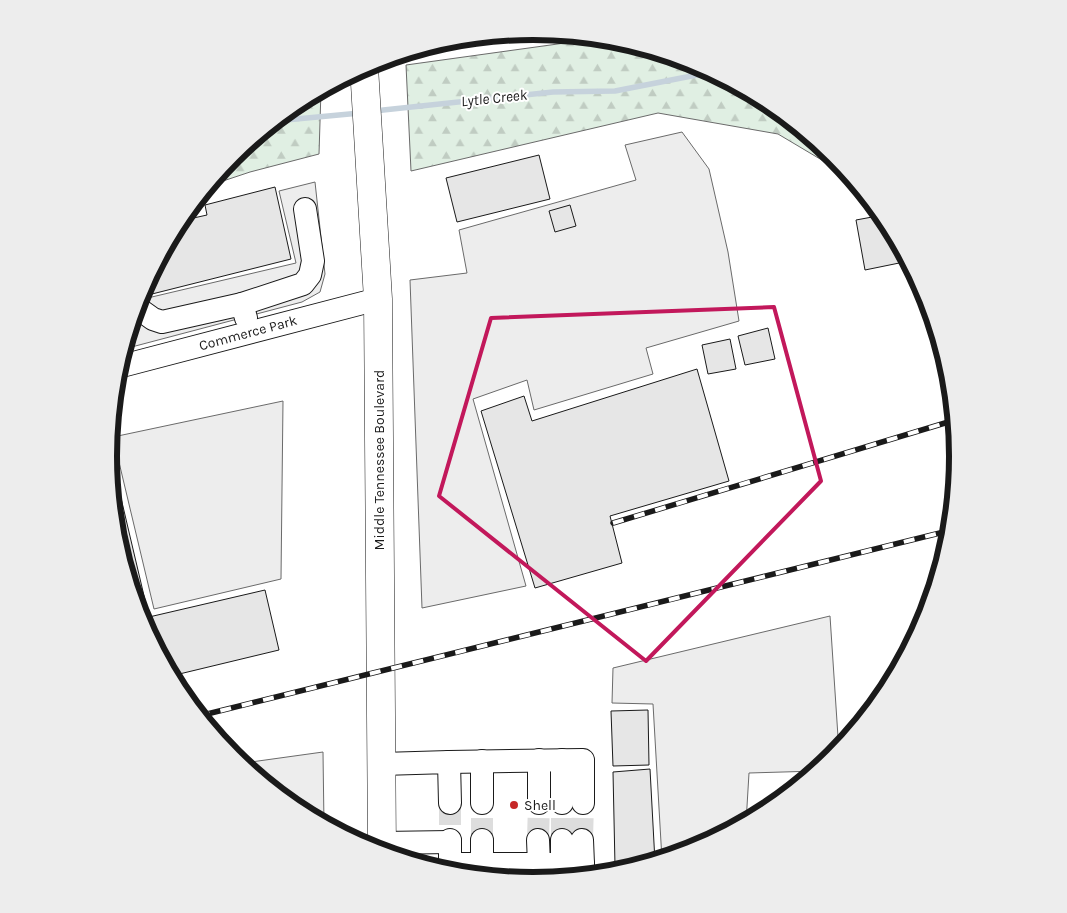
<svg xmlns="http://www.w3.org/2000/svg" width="1067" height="913" font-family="Karla,sans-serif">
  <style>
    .forest { fill: url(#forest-firs); stroke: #6a6a6a }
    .parking { fill: #ededed; stroke: #6a6a6a }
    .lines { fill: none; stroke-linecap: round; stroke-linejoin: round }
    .stream { stroke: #c6d2dc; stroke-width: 5.5 }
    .building { fill: #e6e6e6; stroke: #1a1a1a }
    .minor-tunnel { stroke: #ddd; stroke-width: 22; stroke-dasharray: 22 11; stroke-linecap: butt }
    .minor-casing { stroke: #1a1a1a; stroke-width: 24 }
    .major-casing { stroke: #1a1a1a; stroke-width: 29 }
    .minor { stroke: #fff; stroke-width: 22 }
    .major { stroke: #fff; stroke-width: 28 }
    .rail-casing { stroke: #1a1a1a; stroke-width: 5.5 }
    .rail { stroke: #fff; stroke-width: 4; stroke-dasharray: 11; stroke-linecap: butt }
    .marked { fill: none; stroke: #c2185b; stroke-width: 4; stroke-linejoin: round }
    .poi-dot { fill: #c62828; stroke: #fff; stroke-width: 2 }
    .labels { text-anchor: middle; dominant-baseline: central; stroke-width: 4; stroke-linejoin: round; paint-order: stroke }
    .street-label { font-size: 14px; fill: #1a1a1a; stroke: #fff }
    .poi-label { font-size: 14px; fill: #1a1a1a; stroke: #fff; text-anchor: start }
    .water-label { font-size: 15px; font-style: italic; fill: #1a1a1a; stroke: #fff }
    .rim { fill: none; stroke: #1a1a1a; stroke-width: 6 }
  </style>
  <defs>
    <pattern id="forest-firs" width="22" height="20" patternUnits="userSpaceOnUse" patternTransform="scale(1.25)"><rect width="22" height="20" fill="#e0efe3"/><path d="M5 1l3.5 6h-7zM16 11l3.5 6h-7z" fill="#c0ccc2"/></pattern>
  </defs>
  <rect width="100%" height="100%" fill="#fff"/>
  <!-- forest -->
  <g class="forest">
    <polygon points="601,38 617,39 696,64 770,103 834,156 852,178 778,134 658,113 411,171 406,65"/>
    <polygon points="321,90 319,154 250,172 208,186 233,156 297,103"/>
  </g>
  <!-- parking -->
  <g class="parking">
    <polygon points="682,132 709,169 728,252 739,321 646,348 653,374 534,410 527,380 473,399 526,586 422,608 410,280 467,273 459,230 636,180 625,145"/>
    <polygon points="315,182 325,274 320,292 302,302 124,349 139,300 296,263 279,191"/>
    <polygon points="283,401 281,579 154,609 113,437"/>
    <polygon points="830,616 839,752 817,771 749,773 746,823 696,849 662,860 653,704 612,703 613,668"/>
    <polygon points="323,752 324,825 297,810 250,772 251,762"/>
  </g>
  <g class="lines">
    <!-- stream -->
    <g class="stream">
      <polyline points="374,111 553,92 615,91 712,72"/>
      <polyline points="275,121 360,113"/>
    </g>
  </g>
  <!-- building -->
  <g class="building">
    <polygon points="539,155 550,199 457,222 446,178"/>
    <polygon points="275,187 291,259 152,294 148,279 180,221 207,215 205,205"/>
    <polygon points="570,205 576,226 555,232 549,211"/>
    <polygon points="883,215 887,220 909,261 865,270 856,220"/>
    <polygon points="768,328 775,359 745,365 738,336"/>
    <polygon points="730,339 736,369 708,374 702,345"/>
    <polygon points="697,369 729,481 610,516 622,563 535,588 481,411 524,396 532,421"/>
    <polygon points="109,447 149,617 265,590 279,650 171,676 141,619 116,539 108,456"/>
    <polygon points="648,710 649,765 613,766 611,711"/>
    <polygon points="650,769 655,862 645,865 615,866 613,772"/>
  </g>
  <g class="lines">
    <!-- minor-tunnel -->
    <g class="minor-tunnel">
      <polyline points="450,803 450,840"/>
      <polyline points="482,840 482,803"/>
      <polyline points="538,840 539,803"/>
      <polyline points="562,840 562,803"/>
      <polyline points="582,840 583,803"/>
    </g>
    <!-- minor casing -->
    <g class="minor-casing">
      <g id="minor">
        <polyline points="242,304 303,284 310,275 313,261 305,209"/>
        <polyline points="136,310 139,309 153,319 162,322 242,304 246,318"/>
        <polyline points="118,367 378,299"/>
        <polyline points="562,760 562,803"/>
        <polyline points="482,761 482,803"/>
        <polyline points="449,762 583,760 583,803"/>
        <polyline points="382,764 449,762 450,803"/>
        <polyline points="539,803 539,760"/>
        <polyline points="450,840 450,864 583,864 583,877"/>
        <polyline points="538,840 539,864"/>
        <polyline points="582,840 583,864"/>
        <polyline points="382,843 450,842"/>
        <polyline points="482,864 482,840"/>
        <polyline points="562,864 562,840"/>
      </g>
    </g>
    <!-- major casing -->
    <g class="major-casing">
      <polyline id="major" points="364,67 378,299 382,853"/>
    </g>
    <!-- minor -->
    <use href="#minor" class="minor"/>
    <!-- major -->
    <use href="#major" class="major"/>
    <!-- rail casing -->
    <g class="rail-casing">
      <g id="rail">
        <polyline points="613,523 955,420"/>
        <polyline points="199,716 952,530"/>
      </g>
    </g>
    <!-- rail -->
    <use href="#rail" class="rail"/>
  </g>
  <!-- marked area -->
  <path class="marked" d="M774 307 821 481 646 661 439 496 491 318Z"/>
  <!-- markers -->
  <circle class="poi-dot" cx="514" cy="805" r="5"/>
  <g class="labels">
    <!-- street labels -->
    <g class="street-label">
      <text transform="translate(248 333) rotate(-15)">Commerce Park</text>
      <text transform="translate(379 460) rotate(-90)">Middle Tennessee Boulevard</text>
    </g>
    <!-- poi labels -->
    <g class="poi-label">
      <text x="524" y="805">Shell</text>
    </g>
    <!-- water labels -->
    <g class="water-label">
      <text transform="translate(494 98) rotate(-6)">Lytle Creek</text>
    </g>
  </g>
  <!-- crop -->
  <path d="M0 0H1067V913H0ZM117 456a416 416 0 1 1 832 0a416 416 0 1 1-832 0Z" fill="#ededed" fill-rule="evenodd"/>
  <path class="rim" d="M117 456a416 416 0 1 1 832 0a416 416 0 1 1-832 0Z"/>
</svg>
